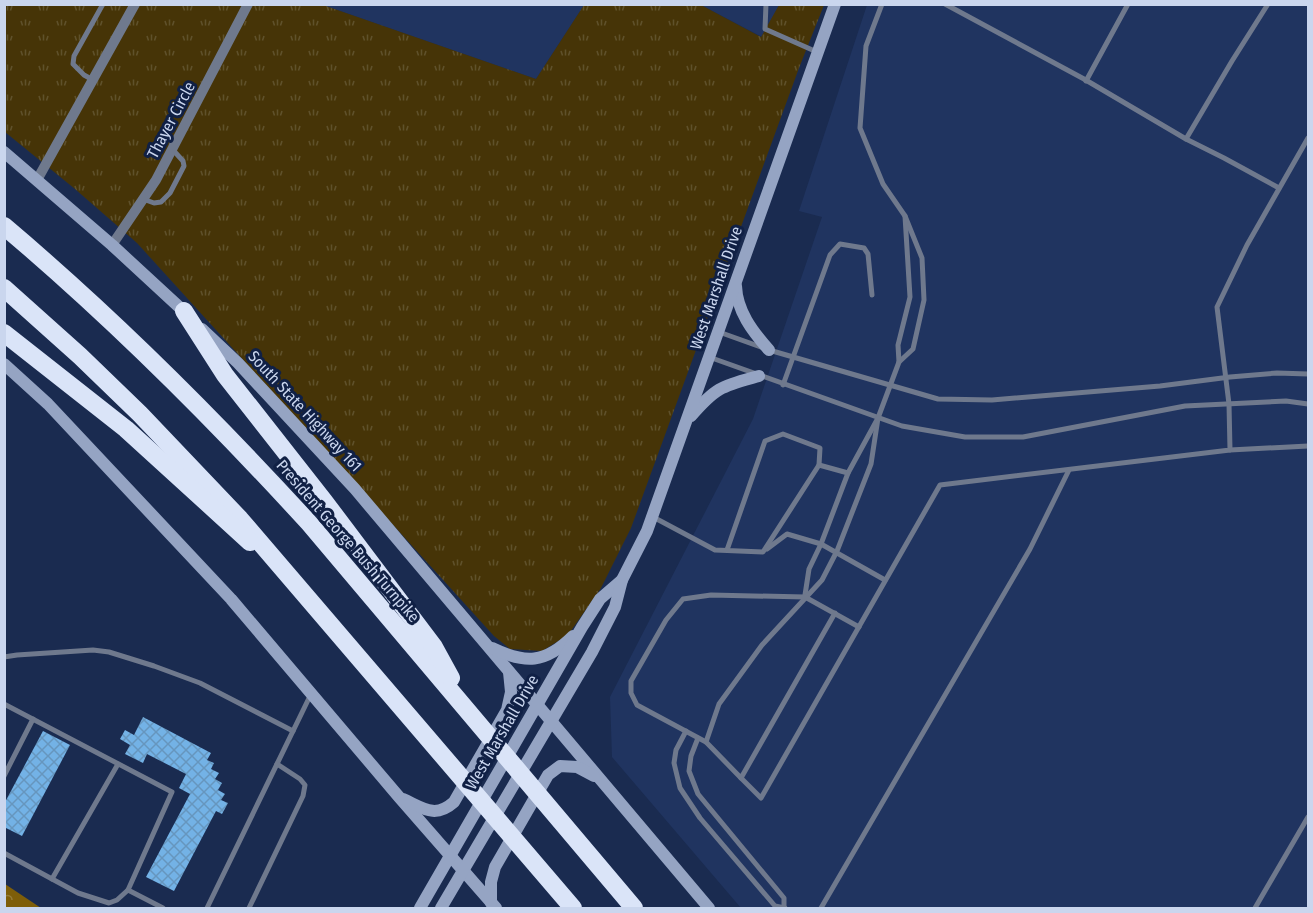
<svg xmlns="http://www.w3.org/2000/svg" width="1313" height="913" font-family="'Fira Sans Condensed',sans-serif">
  <style>
    .built { fill: #203460 }
    .grass { fill: url(#grass-tufts) }
    .forest { fill: url(#forest-crowns) }
    .building { fill: url(#building-cross-hatch) }
    .lines { fill: none; stroke-linecap: round; stroke-linejoin: round }
    .lane { stroke: #6f798d; stroke-width: 5 }
    .street { stroke: #6f798d; stroke-width: 10 }
    .secondary { stroke: #95a4c3; stroke-width: 12 }
    .highway { stroke: #dae4f8; stroke-width: 18 }
    .labels { text-anchor: middle; dominant-baseline: central; stroke-width: 6; stroke-linejoin: round; paint-order: stroke }
    .street-label { font-size: 16px; fill: #cad6ee; stroke: #102045 }
  </style>
  <defs>
    <pattern id="grass-tufts" width="24" height="20" patternUnits="userSpaceOnUse" patternTransform="scale(1.5)"><rect width="24" height="20" fill="#463407"/><path d="M3 7l-1-3M5 7V3M7 7l1-3M15 17l-1-3M17 17v-4M19 17l1-3" fill="none" stroke="#5f512b"/></pattern>
    <pattern id="forest-crowns" width="20" height="18" patternUnits="userSpaceOnUse" patternTransform="scale(1.5)"><rect width="20" height="18" fill="#7e5e09"/><path d="M2 6a3 3 0 1 1 6 0M12 15a3 3 0 1 1 6 0" fill="none" stroke="#957c39"/></pattern>
    <pattern id="building-cross-hatch" width="8" height="8" patternUnits="userSpaceOnUse" patternTransform="scale(1.5)"><rect width="8" height="8" fill="#73b2e6"/><path d="M0 0l8 8M0 8l8-8" fill="none" stroke="#6696be"/></pattern>
  </defs>
  <rect width="100%" height="100%" fill="#1a2b50"/>
  <!-- built -->
  <g class="built">
    <polygon points="323,5 584,5 536,79"/>
    <polygon points="701,5 779,5 762,37"/>
    <polygon points="867,5 1308,5 1308,908 741,908 612,757 610,697 753,419 822,217 799,211"/>
  </g>
  <!-- grass -->
  <polygon class="grass" points="4,5 323,5 536,79 584,5 701,5 761,37 779,5 824,5 799,68 631,528 601,588 568,635 542,651 510,649 494,636 137,243 75,189 5,132"/>
  <!-- forest -->
  <polygon class="forest" points="5,884 41,908 5,908"/>
  <!-- building -->
  <g class="building">
    <polygon points="143,717 211,753 207,760 214,763 211,769 219,773 215,779 222,783 218,790 225,794 221,800 228,803 222,814 216,811 174,891 146,877 190,794 179,788 186,774 147,754 143,763 125,754 130,745 120,739 125,730 134,735"/>
    <polygon points="43,731 70,745 22,836 4,827 4,804"/>
  </g>
  <g class="lines">
    <!-- lane -->
    <g class="lane">
      <polyline points="766,4 765,29 817,52"/>
      <polyline points="882,4 866,46 860,128 883,184 905,216 922,258 924,300 913,349 899,362"/>
      <polyline points="945,4 1084,79 1186,139"/>
      <polyline points="1268,4 1232,61 1186,139 1224,158 1279,188"/>
      <polyline points="93,80 84,75 73,64 74,56 103,4"/>
      <polyline points="1086,81 1128,4"/>
      <polyline points="143,199 154,203 161,202 170,193 184,166 183,161 173,150"/>
      <polyline points="719,332 769,350 938,399 992,400 1160,386 1230,377 1277,373 1308,374"/>
      <polyline points="709,357 902,426 965,437 1023,437 1185,406 1286,401 1308,404"/>
      <polyline points="783,385 830,255 840,244 864,248 868,254 872,295"/>
      <polyline points="1230,450 1308,446"/>
      <polyline points="819,465 848,473"/>
      <polyline points="653,517 715,550 763,552 819,465 820,448 783,434 765,441 727,550"/>
      <polyline points="767,549 787,534 821,544 885,580"/>
      <polyline points="805,595 809,569 821,544 848,473 878,418 899,362 898,345 910,297 905,216"/>
      <polyline points="835,613 741,778 706,742 719,704 762,645 822,580 837,551 871,464 878,418"/>
      <polyline points="4,657 17,655 93,650 109,652 154,666 200,683 293,731"/>
      <polyline points="4,704 172,792 128,890 163,908"/>
      <polyline points="686,731 676,750 674,763 680,788 700,818 775,906 785,908"/>
      <polyline points="698,738 691,756 689,771 698,794 784,898 784,907"/>
      <polyline points="706,742 637,705 631,693 631,681 666,620 683,599 711,595 805,597 859,627"/>
      <polyline points="4,776 33,719"/>
      <polyline points="741,778 761,798 940,485 1230,450 1229,404 1217,307 1247,245 1308,138"/>
      <polyline points="4,853 78,893 109,903 117,900 128,890"/>
      <polyline points="52,879 118,764"/>
      <polyline points="207,908 311,694"/>
      <polyline points="249,908 303,796 305,785 300,779 277,764"/>
      <polyline points="821,908 1030,549 1069,470"/>
      <polyline points="1255,908 1308,817"/>
    </g>
    <!-- street -->
    <g class="street">
      <polyline points="37,180 135,4"/>
      <polyline points="112,245 156,180 248,4"/>
    </g>
    <!-- secondary -->
    <g class="secondary">
      <polyline points="4,152 112,245 190,317"/>
      <path d="M736 286C737 311 752 331 769 350"/>
      <polyline points="202,329 238,363 355,489 709,908"/>
      <polyline points="4,364 48,404 231,599 399,797 496,908"/>
      <path d="M691 416C717 386 723 386 759 376"/>
      <path d="M492 648C525 664 545 664 573 636"/>
      <path d="M403 799C423 808 435 819 454 802L507 710 511 692 509 672"/>
      <polyline points="491,903 491,882 495,867 548,775 560,766 577,767 594,776"/>
      <polyline points="420,908 582,627 600,599 622,580"/>
      <polyline points="441,908 592,652 615,607 622,580 647,531 835,4"/>
    </g>
    <!-- highway -->
    <g class="highway">
      <path d="M4 226C113 318 213 418 309 523L634 908"/>
      <polyline points="4,288 80,356 140,414 240,519 573,908"/>
      <polyline points="184,311 225,375 324,501 434,647 451,678"/>
      <polyline points="4,333 126,429 250,542"/>
    </g>
  </g>
  <g class="labels">
    <!-- street labels -->
    <g class="street-label">
      <text transform="translate(171 120) rotate(-62)">Thayer Circle</text>
      <text transform="translate(716 288) rotate(-71)">West Marshall Drive</text>
      <text transform="translate(305 411) rotate(47)">South State Highway 161</text>
      <text transform="translate(348 541) rotate(49)">President George Bush Turnpike</text>
      <text transform="translate(502 732) rotate(-60)">West Marshall Drive</text>
    </g>
  </g>
  <!-- border -->
  <rect width="1313" height="913" fill="none" stroke="#cad6ee" stroke-width="12"/>
</svg>
